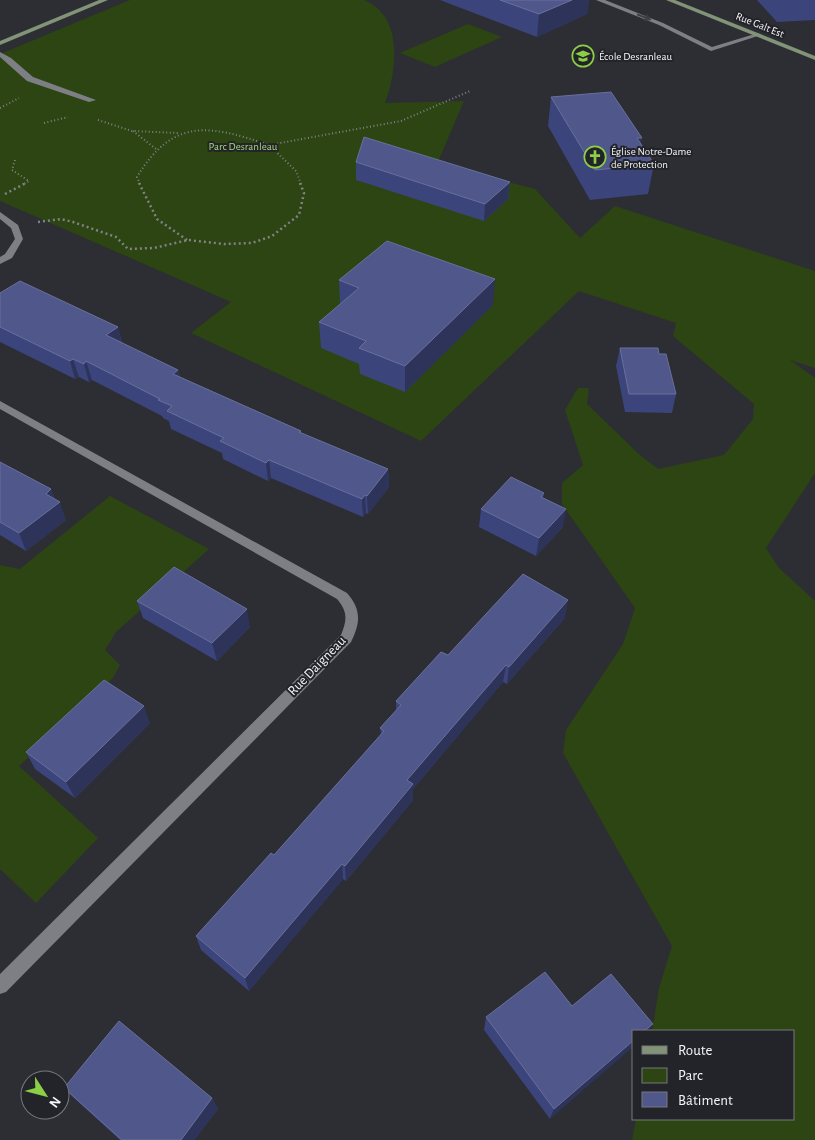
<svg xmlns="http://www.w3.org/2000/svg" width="815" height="1140" font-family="'Alegreya Sans',sans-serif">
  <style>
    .green { fill: #2c4512 }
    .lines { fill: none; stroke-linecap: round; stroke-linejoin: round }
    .path-far1 { stroke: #808286; stroke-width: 2; stroke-dasharray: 1 2.5; stroke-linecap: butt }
    .path { stroke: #808286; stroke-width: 2.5; stroke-dasharray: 2 3; stroke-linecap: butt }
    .lane { fill: #7d7f85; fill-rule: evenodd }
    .street { fill: #7d7f85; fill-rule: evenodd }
    .secondary { fill: #829378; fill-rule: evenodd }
    .wall { fill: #3c447c }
    .shaded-wall { fill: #2d3359 }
    .building { fill: #50578a; stroke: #69709b }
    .oneway { fill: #3e3f45 }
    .labels { text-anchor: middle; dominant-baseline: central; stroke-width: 4; stroke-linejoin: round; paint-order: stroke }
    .far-street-label { font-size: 11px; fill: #f4f5f8; stroke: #232429 }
    .far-poi-label { font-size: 11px; fill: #f4f5f8; stroke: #232429; text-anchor: start }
    .far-park-label { font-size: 11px; fill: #a5d67a; stroke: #232429 }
    .street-label { font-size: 14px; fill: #f4f5f8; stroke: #232429 }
  </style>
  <rect width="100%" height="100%" fill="#2c2e33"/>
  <!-- green -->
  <g class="green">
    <path d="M130 0H364C404 16 397 71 385 103L464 101 437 164 535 189 580 238 615 206 815 271V368L790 360 815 378V473L766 548 779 568 815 601V1140H632L636 1119H794V1031H652L659 988 672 946 563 753 566 730 623 644 635 608 562 504V483L583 465 565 410 578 388H589L587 404 641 456 658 469 724 455 753 419 754 404 673 336 676 323 579 291 421 441 191 333 231 302 0 201V54Z"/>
    <polygon points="468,24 502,37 435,67 400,53"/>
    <polygon points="110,496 209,549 116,632 105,650 120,665 113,678 19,766 98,838 36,903 0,869 0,565 20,569"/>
  </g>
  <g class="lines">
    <!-- path-far1 -->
    <g class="path-far1">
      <polyline points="0,108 19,98"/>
      <polyline points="98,120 132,131 178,133"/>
      <polyline points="44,123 68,117"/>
      <polyline points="133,131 156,149"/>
      <polyline points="15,160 12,170 29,181 24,184"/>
      <path d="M140 184 137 177C173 117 210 125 269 145"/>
      <polyline points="301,184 296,171 269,145 401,121 470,91"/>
    </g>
    <!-- path -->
    <g class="path">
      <polyline points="139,183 157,219 187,240"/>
      <polyline points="5,194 26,183"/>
      <polyline points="38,222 61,219 73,222 116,237 128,249 154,248 188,240 224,244 252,243 272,236 299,215 304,193 300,183"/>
    </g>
    <!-- lane -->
    <g class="lane">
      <polygon points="596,0 605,0 663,23 712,47 758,33 761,35 711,51 659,25"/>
      <polygon points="0,52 11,58 33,77 96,100 89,102 27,81 0,57"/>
    </g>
    <!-- street -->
    <g class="street">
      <polygon points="0,212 18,225 23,239 12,258 0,264 0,257 5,254 15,239 11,228 0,219"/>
      <path d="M0 401 347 593C361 609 361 622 351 642L6 992 0 994V974L341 635C347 620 348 612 337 599L0 409Z"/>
    </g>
    <!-- secondary -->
    <g class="secondary">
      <polygon points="99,0 108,0 0,45 0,41"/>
      <polygon points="666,0 675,0 815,56 815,60"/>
    </g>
  </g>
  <!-- wall -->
  <g class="wall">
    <polygon points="440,0 589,0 587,14 537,37"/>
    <polygon points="757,0 815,0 815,20 777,22"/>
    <polygon points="551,97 654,164 648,194 590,200 548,126"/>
    <polygon points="356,162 510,182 508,199 484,221 356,180"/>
    <polygon points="339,280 493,305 405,392 360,374 359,364 321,348 319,322 340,304"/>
    <polygon points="0,293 118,327 122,343 178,370 180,377 301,431 301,433 388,469 389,487 368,514 366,513 363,517 271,478 268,481 223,459 222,453 171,429 169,421 163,418 162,416 92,380 89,382 79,377 75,379 0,342"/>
    <polygon points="620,348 659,354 676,394 672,413 625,412 616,366"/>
    <polygon points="0,462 51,489 55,500 66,520 26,551 0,535"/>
    <polygon points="544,493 543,498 563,527 536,556 479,527 481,509"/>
    <polygon points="137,601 250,627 217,661 143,618"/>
    <polygon points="565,618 507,684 503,682 413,789 413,800 346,881 343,879 249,991 201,950 196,936 274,855 381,735 380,728 396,711 396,701 448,655"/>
    <polygon points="150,723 75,798 35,769 26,752"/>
    <polygon points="611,974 550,1119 484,1030 486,1017 572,1006"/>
    <polygon points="64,1088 212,1098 218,1109 194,1140 120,1140 74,1098"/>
  </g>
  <!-- shaded-wall -->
  <g class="shaded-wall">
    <polygon points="572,0 589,0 587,14 537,37 539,14"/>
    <polygon points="637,138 642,138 637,166"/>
    <polygon points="510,182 508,199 484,221 485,204"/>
    <polygon points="495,279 493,305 405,392 405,366"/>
    <polygon points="118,327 122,345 106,335"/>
    <polygon points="73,359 79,377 75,379 70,361"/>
    <polygon points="86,361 92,380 89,382 84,364"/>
    <polygon points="178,370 182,388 173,374"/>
    <polygon points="269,460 271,478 268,481 266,463"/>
    <polygon points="388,469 389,487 368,514 367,496"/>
    <polygon points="51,489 57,504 60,502 66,520 26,551 19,533 46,494"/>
    <polygon points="365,495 366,513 363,517 362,499"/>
    <polygon points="566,509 563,527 536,556 539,538"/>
    <polygon points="568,600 565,618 507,684 509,667"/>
    <polygon points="247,609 250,627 217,661 212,643"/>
    <polygon points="506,665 503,682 413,789 413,800 346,881 345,866 407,780"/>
    <polygon points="144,706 150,723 75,798 66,782"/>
    <polygon points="342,864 343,879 249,991 245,978"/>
    <polygon points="653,1024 648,1031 644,1031"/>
    <polygon points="634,1040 634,1046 550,1119 554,1109"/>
    <polygon points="212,1098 218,1109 194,1140 181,1140"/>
  </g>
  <!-- building -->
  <g class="building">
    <polygon points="500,0 572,0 539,14"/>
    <polygon points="611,92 642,138 637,138 654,164 595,170 551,97"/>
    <polygon points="364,137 510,182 485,204 356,162"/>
    <polygon points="387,241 495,279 405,366 359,348 366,341 319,322 359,288 339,280"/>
    <polygon points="20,281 118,327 106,335 178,370 173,374 301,431 299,432 388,469 367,496 365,495 362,499 269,460 266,463 220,441 224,438 167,411 172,406 158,400 160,399 86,361 84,364 73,359 70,361 0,327 0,293"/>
    <polygon points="620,348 658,348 659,354 666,354 676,394 629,394"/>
    <polygon points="0,462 51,489 46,494 60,502 19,533 0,522"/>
    <polygon points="511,477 544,493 541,497 566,509 539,538 481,509"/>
    <polygon points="174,567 247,609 212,643 137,601"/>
    <polygon points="523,574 568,600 509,667 506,665 407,780 413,784 345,866 342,864 245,978 196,936 271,853 274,855 384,731 380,728 401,705 396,701 441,652 448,655"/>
    <polygon points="104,680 144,706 66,782 26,752"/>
    <polygon points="545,972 572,1006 611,974 653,1024 644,1031 634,1031 634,1040 554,1109 486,1017"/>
    <polygon points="119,1021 212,1098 181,1140 122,1140 64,1088"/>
  </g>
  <!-- one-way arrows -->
  <defs><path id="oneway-solid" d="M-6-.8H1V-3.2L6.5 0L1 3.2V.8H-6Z" transform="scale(1.25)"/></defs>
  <use class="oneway" href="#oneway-solid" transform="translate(644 17) rotate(21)"/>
  <!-- icons -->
  <defs>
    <g id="school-ring" transform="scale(1.125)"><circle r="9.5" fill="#232429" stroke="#8cce45" stroke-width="1.5"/><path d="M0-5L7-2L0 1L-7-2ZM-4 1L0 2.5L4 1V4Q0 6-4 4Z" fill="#8cce45"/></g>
    <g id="church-ring" transform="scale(1.125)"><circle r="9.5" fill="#232429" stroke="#8cce45" stroke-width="1.5"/><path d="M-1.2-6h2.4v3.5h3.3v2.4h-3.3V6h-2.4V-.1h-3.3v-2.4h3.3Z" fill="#8cce45"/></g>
  </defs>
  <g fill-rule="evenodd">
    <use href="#school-ring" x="583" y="56"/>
    <use href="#church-ring" x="595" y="157"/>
  </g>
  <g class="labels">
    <!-- far-street labels -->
    <g class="far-street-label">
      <text transform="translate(760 25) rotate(22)">Rue Galt Est</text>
    </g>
    <!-- far-poi labels -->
    <g class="far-poi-label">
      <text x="599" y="56">École Desranleau</text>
      <text x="611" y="151">Église Notre-Dame<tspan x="611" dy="13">de Protection</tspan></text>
    </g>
    <!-- far-park labels -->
    <g class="far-park-label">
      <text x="243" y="146">Parc Desranleau</text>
    </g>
    <!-- street labels -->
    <g class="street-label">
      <text transform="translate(317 666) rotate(-46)">Rue Daigneau</text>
    </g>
  </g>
  <!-- legend -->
  <rect x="632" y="1030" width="162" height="90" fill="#232429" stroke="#77787c"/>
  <rect x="642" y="1046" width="25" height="8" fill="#829378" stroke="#77787c"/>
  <text x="678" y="1055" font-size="15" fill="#f4f5f8">Route</text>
  <rect x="642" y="1068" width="25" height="15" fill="#2c4512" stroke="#77787c"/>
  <text x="678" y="1080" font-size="15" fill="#f4f5f8">Parc</text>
  <rect x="642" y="1092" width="25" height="15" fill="#50578a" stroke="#77787c"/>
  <text x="678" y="1105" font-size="15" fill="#f4f5f8">Bâtiment</text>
  <!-- north arrow -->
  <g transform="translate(45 1095) rotate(126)"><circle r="24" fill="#232429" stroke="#77787c"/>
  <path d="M0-4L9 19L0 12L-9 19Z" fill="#8cce45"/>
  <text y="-8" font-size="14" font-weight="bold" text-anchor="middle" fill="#f4f5f8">N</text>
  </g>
</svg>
